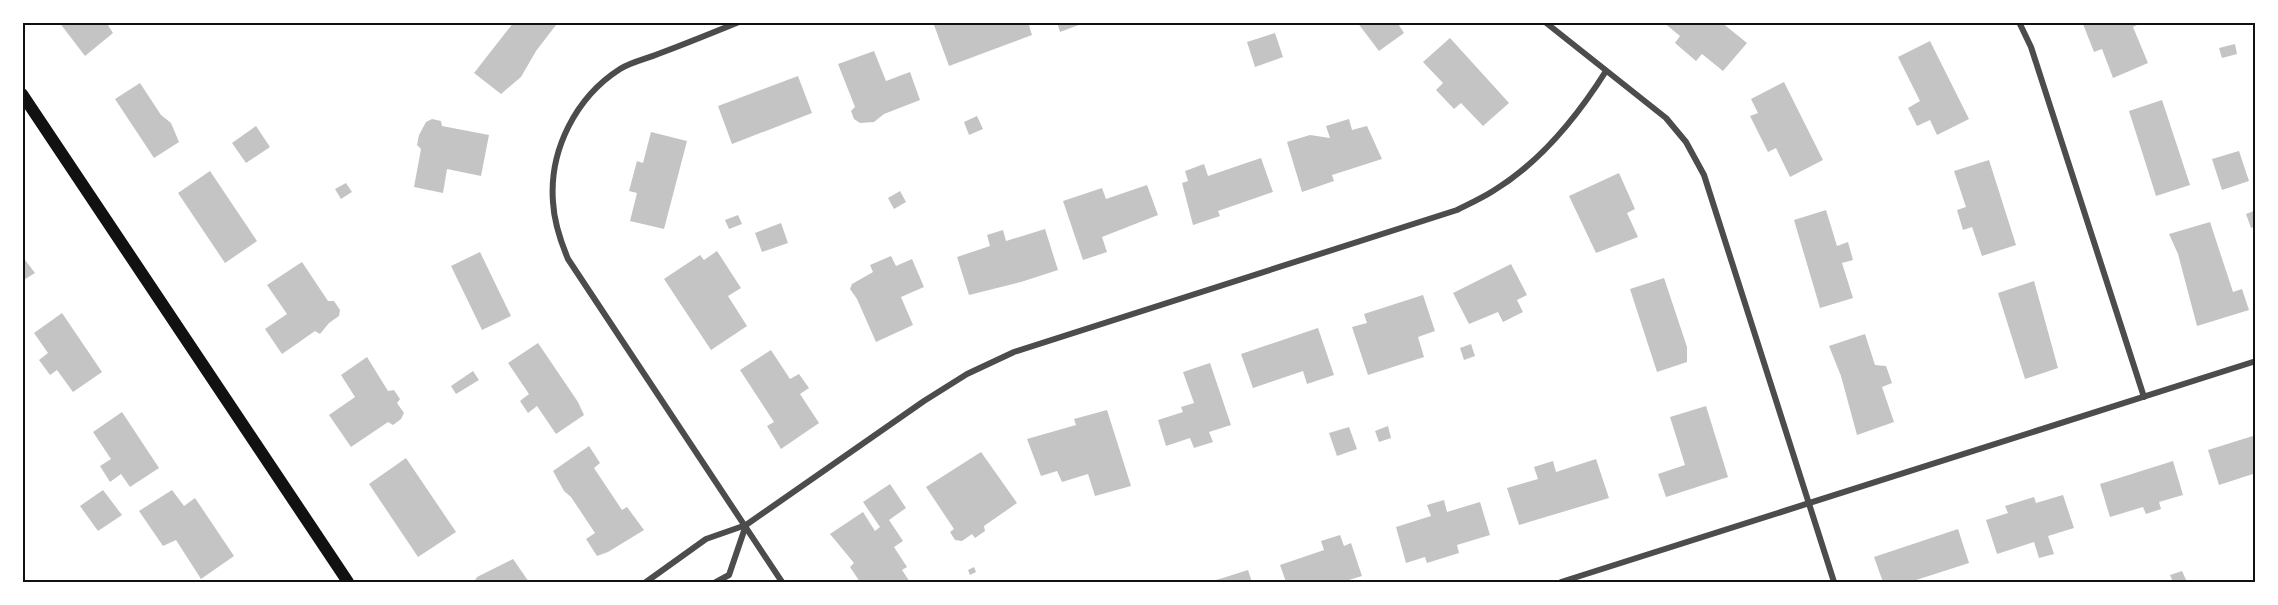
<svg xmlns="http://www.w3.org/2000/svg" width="2278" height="605" font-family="'Varela Round',sans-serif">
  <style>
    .building { fill: #c4c4c4 }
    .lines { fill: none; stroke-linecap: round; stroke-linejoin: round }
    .minor { stroke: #4c4c4c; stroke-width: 6 }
    .secondary { stroke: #111; stroke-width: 12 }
    .neatline { fill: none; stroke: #111; stroke-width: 2 }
  </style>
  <rect width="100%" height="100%" fill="#fff"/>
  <!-- building -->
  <g class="building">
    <polygon points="59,22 106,22 113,33 85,56"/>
    <polygon points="514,22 553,22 556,25 536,51 521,77 501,94 474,73"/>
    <polygon points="941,22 1028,22 1032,35 949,66 934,25"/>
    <polygon points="1057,22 1084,22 1084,23 1060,32"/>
    <polygon points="1357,22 1397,22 1404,33 1379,51"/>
    <polygon points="1663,22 1721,22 1747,43 1723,71 1702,54 1696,61 1675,43 1680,36"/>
    <polygon points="2087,22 2143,22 2133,27 2148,63 2113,78 2102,49 2094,52 2083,24"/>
    <polygon points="1275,33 1283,57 1255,67 1247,42"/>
    <polygon points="1450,38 1509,103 1483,126 1461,103 1454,109 1436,90 1443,83 1423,62"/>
    <polygon points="1930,41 1969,119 1937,135 1930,120 1917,126 1908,108 1920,101 1898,57"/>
    <polygon points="2235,44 2237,54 2222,58 2219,48"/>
    <polygon points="874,51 886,81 910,72 920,100 884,114 874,122 860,123 854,119 851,111 855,107 838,64"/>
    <polygon points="798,76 812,113 732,144 718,106"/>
    <polygon points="1784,82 1823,160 1790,177 1776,148 1768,152 1750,116 1758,113 1751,99"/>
    <polygon points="140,83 161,115 171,123 179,142 154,158 115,99"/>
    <polygon points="2162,100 2190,185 2156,196 2129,111"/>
    <polygon points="977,116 983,129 969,135 964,122"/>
    <polygon points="432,119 441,121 442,126 489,135 481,176 447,169 443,193 414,187 421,149 417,145 419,135 426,122"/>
    <polygon points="1349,119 1352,130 1367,126 1382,159 1332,175 1334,181 1302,192 1287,142 1310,135 1330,138 1326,126"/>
    <polygon points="256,126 270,147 246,163 232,143"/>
    <polygon points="651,132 687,141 664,229 630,221 637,193 629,191 637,161 643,163"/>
    <polygon points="2239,151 2249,181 2222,190 2212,159"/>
    <polygon points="1261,158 1273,192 1218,211 1220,216 1193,225 1182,183 1188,181 1185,171 1204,164 1208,176"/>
    <polygon points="1989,160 2016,245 1982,256 1972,227 1963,230 1957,210 1966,207 1954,171"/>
    <polygon points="210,171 257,241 225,263 178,193"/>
    <polygon points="1619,173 1635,209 1627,213 1638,237 1596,253 1569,196"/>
    <polygon points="346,183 352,192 341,199 335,189"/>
    <polygon points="1147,185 1158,215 1102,237 1107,252 1083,260 1063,201 1102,188 1106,199"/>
    <polygon points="900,191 906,202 894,209 888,198"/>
    <polygon points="1826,210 1837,246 1848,242 1853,260 1842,263 1853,298 1820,308 1794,220"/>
    <polygon points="2256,210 2256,226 2251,228 2246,214"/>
    <polygon points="738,215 742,224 729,229 725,220"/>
    <polygon points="2210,222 2233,292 2242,289 2249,310 2197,326 2178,254 2169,234"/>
    <polygon points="781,223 788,243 762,252 755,233"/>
    <polygon points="1045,229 1058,270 1021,282 969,295 957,257 990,246 987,235 1003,230 1006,241"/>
    <polygon points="717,251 741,288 728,296 747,326 711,350 664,279 700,255 704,260"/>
    <polygon points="480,252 511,316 482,330 451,266"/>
    <polygon points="22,256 35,273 22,281"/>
    <polygon points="891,256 896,266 912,259 924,287 901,297 913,325 876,342 857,299 850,289 852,284 873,272 870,265"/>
    <polygon points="302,262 328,301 334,301 340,310 339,316 329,323 320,334 315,331 282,354 265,329 287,314 267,285"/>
    <polygon points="1511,264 1527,295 1517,300 1523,312 1503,322 1498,312 1469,324 1453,293"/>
    <polygon points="1664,278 1687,347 1687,362 1657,372 1630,289"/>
    <polygon points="2034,281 2058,368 2025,379 1998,293"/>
    <polygon points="1423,295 1435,331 1418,337 1424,357 1368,375 1352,327 1367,323 1364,314"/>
    <polygon points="62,313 102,372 73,392 57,370 50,375 39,360 48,353 34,333"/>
    <polygon points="1318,328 1334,375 1307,384 1303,371 1253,388 1241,354"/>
    <polygon points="1865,334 1875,365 1886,366 1892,383 1882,387 1894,422 1857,435 1841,376 1829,346"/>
    <polygon points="538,343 578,402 584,415 556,434 537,406 528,413 520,401 529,394 508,363"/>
    <polygon points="1471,344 1475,356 1464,360 1460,348"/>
    <polygon points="771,350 790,379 799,374 809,388 800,394 819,423 781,449 767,426 774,422 740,370"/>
    <polygon points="367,357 388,391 394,390 400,399 397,403 404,413 401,419 393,425 388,422 351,447 329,415 355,397 341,375"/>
    <polygon points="1210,363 1231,425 1209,432 1213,442 1194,448 1190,438 1166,446 1158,420 1183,412 1181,407 1194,403 1183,372"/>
    <polygon points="473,371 479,380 456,394 451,386"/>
    <polygon points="1706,406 1728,477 1666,497 1658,474 1685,465 1670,417"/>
    <polygon points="1107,410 1131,486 1095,496 1088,474 1062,482 1057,471 1041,476 1027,439 1076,425 1074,419"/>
    <polygon points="122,412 159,468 130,487 121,474 110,482 100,466 111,459 93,432"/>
    <polygon points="1388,426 1391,438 1379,442 1375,431"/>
    <polygon points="1349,427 1357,449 1337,456 1329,433"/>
    <polygon points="2256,435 2256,473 2219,485 2208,450"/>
    <polygon points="589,446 600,463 594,468 622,510 627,507 644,530 608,552 597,556 586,539 595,533 571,497 564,491 553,471"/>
    <polygon points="981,452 1017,503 984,526 985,531 975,538 972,534 962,541 955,540 950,532 954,529 926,487"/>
    <polygon points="406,458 456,532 418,557 369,484"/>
    <polygon points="1596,459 1609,498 1519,525 1507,488 1538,479 1534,467 1553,461 1556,472"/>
    <polygon points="2173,461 2183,495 2159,502 2161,509 2146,514 2143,507 2110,517 2100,484"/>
    <polygon points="890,484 906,508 889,520 903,541 894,547 907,567 902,570 910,582 860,582 850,567 854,563 830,534 863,512 875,531 880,527 863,502"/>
    <polygon points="103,490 122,515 98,531 80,506"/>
    <polygon points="172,490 184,506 195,498 234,556 201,579 176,540 163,546 139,511"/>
    <polygon points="2063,495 2074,528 2048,536 2054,554 2039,558 2034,542 1997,554 1986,520 2008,513 2005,506 2034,497 2036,503"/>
    <polygon points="1444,500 1447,512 1480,502 1490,535 1457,545 1459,553 1427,563 1425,557 1406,563 1396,527 1431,516 1427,505"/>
    <polygon points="1958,529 1969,563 1910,582 1883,582 1874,557"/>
    <polygon points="1340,535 1344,546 1351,543 1362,576 1342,582 1286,582 1280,565 1324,550 1321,541"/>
    <polygon points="513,559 529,582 474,582 477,577"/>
    <polygon points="974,567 976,572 970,575 968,570"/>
    <polygon points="1248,570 1252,582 1210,582"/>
    <polygon points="2182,571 2187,582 2173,582 2170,575"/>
  </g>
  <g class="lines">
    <!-- minor -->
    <g class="minor">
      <path d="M739 22C712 33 685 44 658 54 646 59 631 62 620 69 576 97 549 150 553 202 554 222 560 240 568 259L782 582"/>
      <polyline points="1545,22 1666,118 1686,142 1704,175 1834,582"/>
      <polyline points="2019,22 2031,47 2144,397"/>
      <path d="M646 582 706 539 746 525 924 401 967 374 1014 352 1457 210C1469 204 1482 198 1493 191 1541 162 1577 117 1606 71"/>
      <polyline points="716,582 729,575 746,525"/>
      <polyline points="1561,582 2256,361"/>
    </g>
    <!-- secondary -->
    <polyline class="secondary" points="22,94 348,582"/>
  </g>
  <!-- border -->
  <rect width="2278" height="605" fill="none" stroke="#ffffff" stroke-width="48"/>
  <rect x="24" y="24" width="2230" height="557" class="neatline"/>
</svg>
